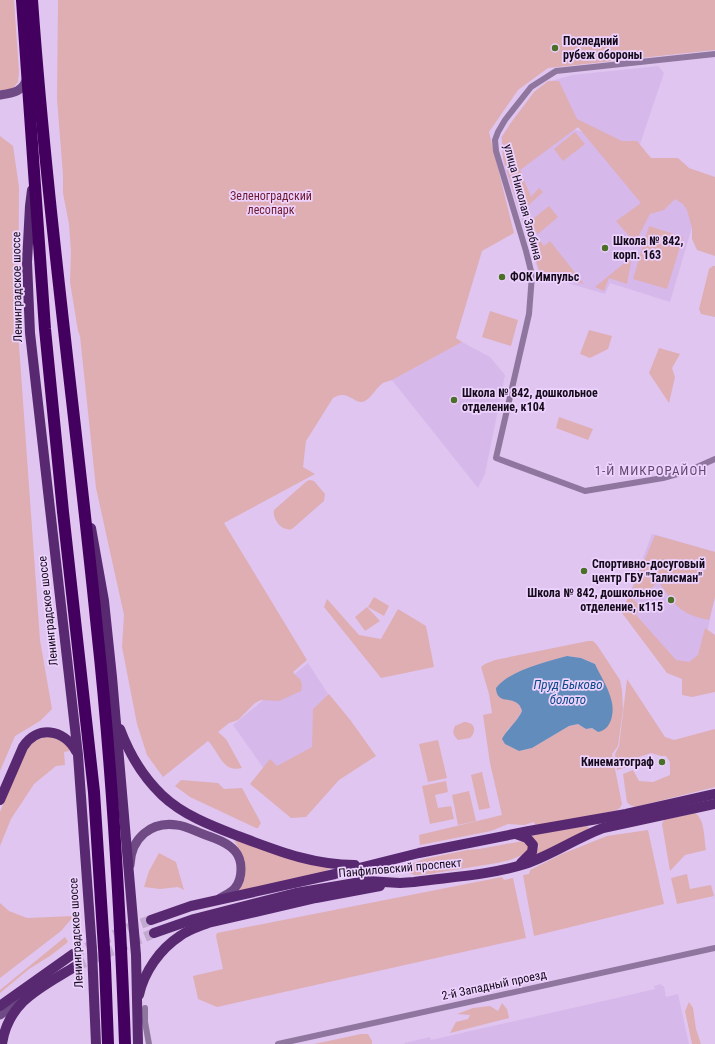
<svg xmlns="http://www.w3.org/2000/svg" width="715" height="1044" font-family="'Roboto Condensed',sans-serif">
  <style>
    .built { fill: #d7b8ea }
    .green { fill: #deaeb3; fill-rule: evenodd }
    .water { fill: #628cbc }
    .lines { fill: none; stroke-linecap: round; stroke-linejoin: round }
    .primary-tunnel { stroke: #c2a9d0; stroke-width: 10; stroke-dasharray: 10 5; stroke-linecap: butt }
    .street { stroke: #8f769f; stroke-width: 6 }
    .secondary { stroke: #6f4a84; stroke-width: 9 }
    .primary { stroke: #582971; stroke-width: 10 }
    .highway { stroke: #44005f; stroke-width: 12 }
    .poi-dot { fill: #4a6f28; stroke: #edd2fe; stroke-width: 1.5 }
    .labels { text-anchor: middle; dominant-baseline: central; stroke-width: 3.5; stroke-linejoin: round; paint-order: stroke }
    .poi-label { font-size: 12px; font-weight: bold; fill: #150b1a; stroke: #edd2fe; text-anchor: start }
    .park-label { font-size: 12px; fill: #6d192c; stroke: #edd2fe }
    .street-label { font-size: 12px; fill: #150b1a; stroke: #edd2fe }
    .neighbourhood-label { font-size: 13px; letter-spacing: 1px; fill: #61496e; stroke: #edd2fe }
    .water-label { font-size: 13px; font-style: italic; fill: #0b4b88; stroke: #edd2fe }
  </style>
  <rect width="100%" height="100%" fill="#e0c5f0"/>
  <!-- built -->
  <g class="built">
    <polygon points="658,66 664,73 639,147 522,110 551,81 572,75"/>
    <polygon points="519,112 640,150 695,217 670,302 610,283 605,294 541,275 538,270 504,167 501,137"/>
    <polygon points="462,342 490,357 505,375 485,474 478,488 392,380"/>
    <polygon points="652,534 715,552 715,597 700,664 676,671 626,603"/>
    <polygon points="308,663 367,754 293,810 233,725"/>
    <polygon points="661,984 662,986 664,986 666,997 678,994 689,1044 405,1044 404,1043 430,1037 431,1040 621,997 655,989 654,986"/>
  </g>
  <!-- green -->
  <g class="green">
    <polygon points="0,0 14,0 19,72 18,82 13,88 0,91"/>
    <path d="M58 0H715V50L548 68 518 90 489 132 514 233 482 251 456 338 462 342 392 380C389 381 385 382 383 383 376 388 372 397 365 401 355 406 348 388 333 398L306 441 303 467 315 474 224 523 307 660 293 672 295 675 300 679 302 685 301 691 279 701 261 700 255 703 238 720 229 723 218 732 226 739 242 768C222 773 220 753 208 741L163 777 147 755 137 724 122 647 124 615 96 488 80 336 78 331 70 282 71 252 69 224 63 193V175L57 99Z"/>
    <polygon points="548,81 559,81 577,119 622,141 637,141 651,158 678,158 689,168 715,177 715,256 697,250 692,239 692,228 687,210 683,204 675,199 664,210 650,214 635,243 616,221 641,203 578,127 520,170 531,197 539,188 543,192 522,211 525,222 544,246 550,241 584,284 540,273 503,158 502,137 510,124 534,92"/>
    <polygon points="575,132 585,144 563,161 554,149"/>
    <polygon points="0,136 13,146 19,187 18,331 40,640 52,709 40,721 15,736 0,771"/>
    <polygon points="549,206 558,217 538,234 528,223"/>
    <polygon points="649,226 683,237 667,289 633,279"/>
    <polygon points="632,257 627,284 609,278 604,291 595,287"/>
    <polygon points="713,266 715,266 715,317 701,314 699,309 709,269"/>
    <polygon points="490,311 518,320 511,346 482,337"/>
    <polygon points="589,330 612,336 608,349 590,358 580,354"/>
    <polygon points="659,348 680,354 672,368 675,377 669,403 649,373"/>
    <polygon points="559,417 593,429 588,440 556,428"/>
    <path d="M310 480 314 481 325 494 324 501 292 529C282 532 272 519 274 510L307 481Z"/>
    <path d="M655 535 715 552V597L709 620C679 614 675 605 658 581L645 596 632 590Z"/>
    <polygon points="629,595 641,607 636,615 676,660 689,662 698,655 705,628 715,635 715,692 692,697 682,695 682,679 667,673 622,613"/>
    <polygon points="374,597 389,606 384,616 368,607"/>
    <polygon points="327,599 359,635 381,639 398,609 426,626 434,667 381,678 324,607"/>
    <polygon points="367,607 380,621 365,631 355,617"/>
    <path d="M588 641H593L597 645 620 680 622 690 623 709 618 746 612 754 622 804 620 808 617 810 536 828 534 822 524 825 508 824 491 831 420 845 419 835 502 815 490 763 483 715 492 713 489 694 481 667 485 664 495 660ZM567 656 581 658 595 664 598 732 592 728 586 729 578 724 569 726 532 748 519 751 505 744 507 730 514 724 522 711C519 699 510 700 499 697L513 675 540 664Z"/>
    <polygon points="627,679 665,737 674,740 715,729 715,787 635,807 630,805 627,802 623,774 633,770 639,781 653,782 670,775 670,762 666,756 661,756 651,753 633,759 634,765 617,770 615,754 619,746"/>
    <polygon points="329,694 351,721 376,756 339,780 306,817 291,818 250,784 270,759 277,766 312,747 313,709"/>
    <path d="M464 722C475 722 477 731 470 738L458 740C453 735 452 732 455 726Z"/>
    <polygon points="51,736 69,746 69,751 64,752 65,765 56,766 34,784 11,819 0,846 0,812 26,749 36,740"/>
    <polygon points="438,740 447,778 428,782 419,744"/>
    <polygon points="482,772 490,808 479,810 471,775"/>
    <polygon points="181,780 218,783 224,789 242,788 261,823 258,828 256,828 190,797 175,786"/>
    <polygon points="446,781 448,792 435,795 438,808 451,806 454,819 430,824 422,786"/>
    <polygon points="469,791 476,821 458,825 452,795"/>
    <path d="M695 813C705 819 704 839 706 850L685 855 670 871 662 824 664 820Z"/>
    <polygon points="587,826 589,828 589,830 535,855 539,846 530,835"/>
    <polygon points="648,830 664,904 534,936 523,875 529,874 530,870 562,854 607,836"/>
    <path d="M233 838 332 868 321 873 239 891C246 866 246 861 233 838Z"/>
    <polygon points="523,841 527,843 529,850 525,854 510,860 497,863 429,874 414,875 408,872 407,867 413,863 424,859 467,850 479,849"/>
    <polygon points="159,853 176,862 184,890 178,887 160,889 144,887 149,871"/>
    <polygon points="687,874 690,889 711,885 714,896 677,904 671,878"/>
    <polygon points="502,877 504,880 513,878 526,938 217,1007 198,999 193,976 223,969 216,936 217,933"/>
    <polygon points="0,903 9,911 27,918 74,916 61,931 0,978"/>
    <polygon points="65,937 68,942 50,956 29,969 0,993 0,990"/>
    <polygon points="689,1002 693,1008 696,1029 701,1044 692,1044 685,1011"/>
    <polygon points="502,1003 507,1009 509,1018 450,1033 456,1022 468,1019 470,1015 457,1014 473,1008 490,1006 498,1011"/>
    <polygon points="361,1034 368,1034 372,1041 372,1044 314,1044"/>
  </g>
  <!-- water -->
  <path class="water" d="M567 656 581 658 595 664C600 675 608 687 611 699 615 711 612 730 598 732L592 728 586 729 578 724 569 726 532 748 519 751 505 744 502 739C508 728 517 722 522 711 517 692 497 708 496 688 510 670 546 662 567 656Z"/>
  <g class="lines">
    <!-- primary-tunnel -->
    <g class="primary-tunnel">
      <polyline points="73,954 129,928 151,920"/>
      <polyline points="76,966 154,933"/>
    </g>
    <!-- street -->
    <g class="street">
      <polyline points="715,54 556,71 531,87 505,120 498,132 495,140 496,151 526,251 532,275 529,314 496,458 585,491 663,478 688,471 715,459"/>
      <polyline points="145,1008 145,1022 149,1044"/>
      <polyline points="278,1044 715,948"/>
    </g>
    <!-- secondary -->
    <g class="secondary">
      <path d="M0 95C13 93 23 92 27 78"/>
      <path d="M130 865C131 838 151 821 177 825 186 826 195 831 203 834 214 838 227 842 235 851 243 860 243 878 235 888 231 893 225 895 220 898"/>
      <polyline points="0,1015 22,1000"/>
    </g>
    <!-- primary -->
    <g class="primary">
      <polyline points="32,190 30,206 27,262 30,333 78,755 92,950 96,1044"/>
      <polyline points="91,528 104,601 112,677 136,955 138,1044"/>
      <path d="M120 729C129 753 142 776 162 795 183 815 212 826 238 836 278 851 312 865 355 865"/>
      <path d="M0 800 23 747C37 725 64 729 76 751"/>
      <polyline points="516,834 527,838 533,845 532,852 521,863"/>
      <polyline points="151,920 191,906 335,874 419,853 529,831 626,814 715,794"/>
      <path d="M154 933 194 919 296 893 367 881 400 883 414 882C450 877 490 875 525 864 552 855 576 838 603 828L715 804"/>
      <path d="M139 995C144 972 160 949 180 936 188 930 198 927 208 923L316 898 380 886"/>
      <polyline points="0,1006 73,954"/>
      <path d="M2 1044C8 1001 42 987 76 966"/>
    </g>
    <!-- highway -->
    <g class="highway">
      <polyline points="22,0 45,329 63,512 94,792 105,964 108,1044"/>
      <path d="M32 0C47 210 76 419 97 629 112 767 120 905 125 1044"/>
    </g>
  </g>
  <!-- markers -->
  <g class="poi-dot">
    <circle cx="555" cy="48" r="4"/>
    <circle cx="605" cy="248" r="4"/>
    <circle cx="502" cy="277" r="4"/>
    <circle cx="454" cy="400" r="4"/>
    <circle cx="584" cy="571" r="4"/>
    <circle cx="671" cy="600" r="4"/>
    <circle cx="662" cy="762" r="4"/>
  </g>
  <g class="labels">
    <!-- poi labels -->
    <g class="poi-label">
      <text x="563" y="41">Последний<tspan x="563" dy="14">рубеж обороны</tspan></text>
      <text x="613" y="241">Школа № 842,<tspan x="613" dy="14">корп. 163</tspan></text>
      <text x="510" y="277">ФОК Импульс</text>
      <text x="462" y="393">Школа № 842, дошкольное<tspan x="462" dy="14">отделение, к104</tspan></text>
      <text x="592" y="564">Спортивно-досуговый<tspan x="592" dy="14">центр ГБУ "Талисман"</tspan></text>
      <text x="663" y="593" text-anchor="end">Школа № 842, дошкольное<tspan x="663" dy="14">отделение, к115</tspan></text>
      <text x="654" y="762" text-anchor="end">Кинематограф</text>
    </g>
    <!-- park labels -->
    <g class="park-label">
      <text x="271" y="196">Зеленоградский<tspan x="271" dy="14">лесопарк</tspan></text>
    </g>
    <!-- street labels -->
    <g class="street-label">
      <text transform="translate(523 202) rotate(75)">улица Николая Злобина</text>
      <text transform="translate(17 287) rotate(-91)">Ленинградское шоссе</text>
      <text transform="translate(48 611) rotate(-96)">Ленинградское шоссе</text>
      <text transform="translate(400 868) rotate(-5)">Панфиловский проспект</text>
      <text transform="translate(76 933) rotate(-93)">Ленинградское шоссе</text>
      <text transform="translate(494 985) rotate(-12)">2-й Западный проезд</text>
    </g>
    <!-- neighbourhood labels -->
    <g class="neighbourhood-label">
      <text x="651" y="470">1-Й МИКРОРАЙОН</text>
    </g>
    <!-- water labels -->
    <g class="water-label">
      <text x="568" y="684">Пруд Быково<tspan x="568" dy="15">болото</tspan></text>
    </g>
  </g>
</svg>
